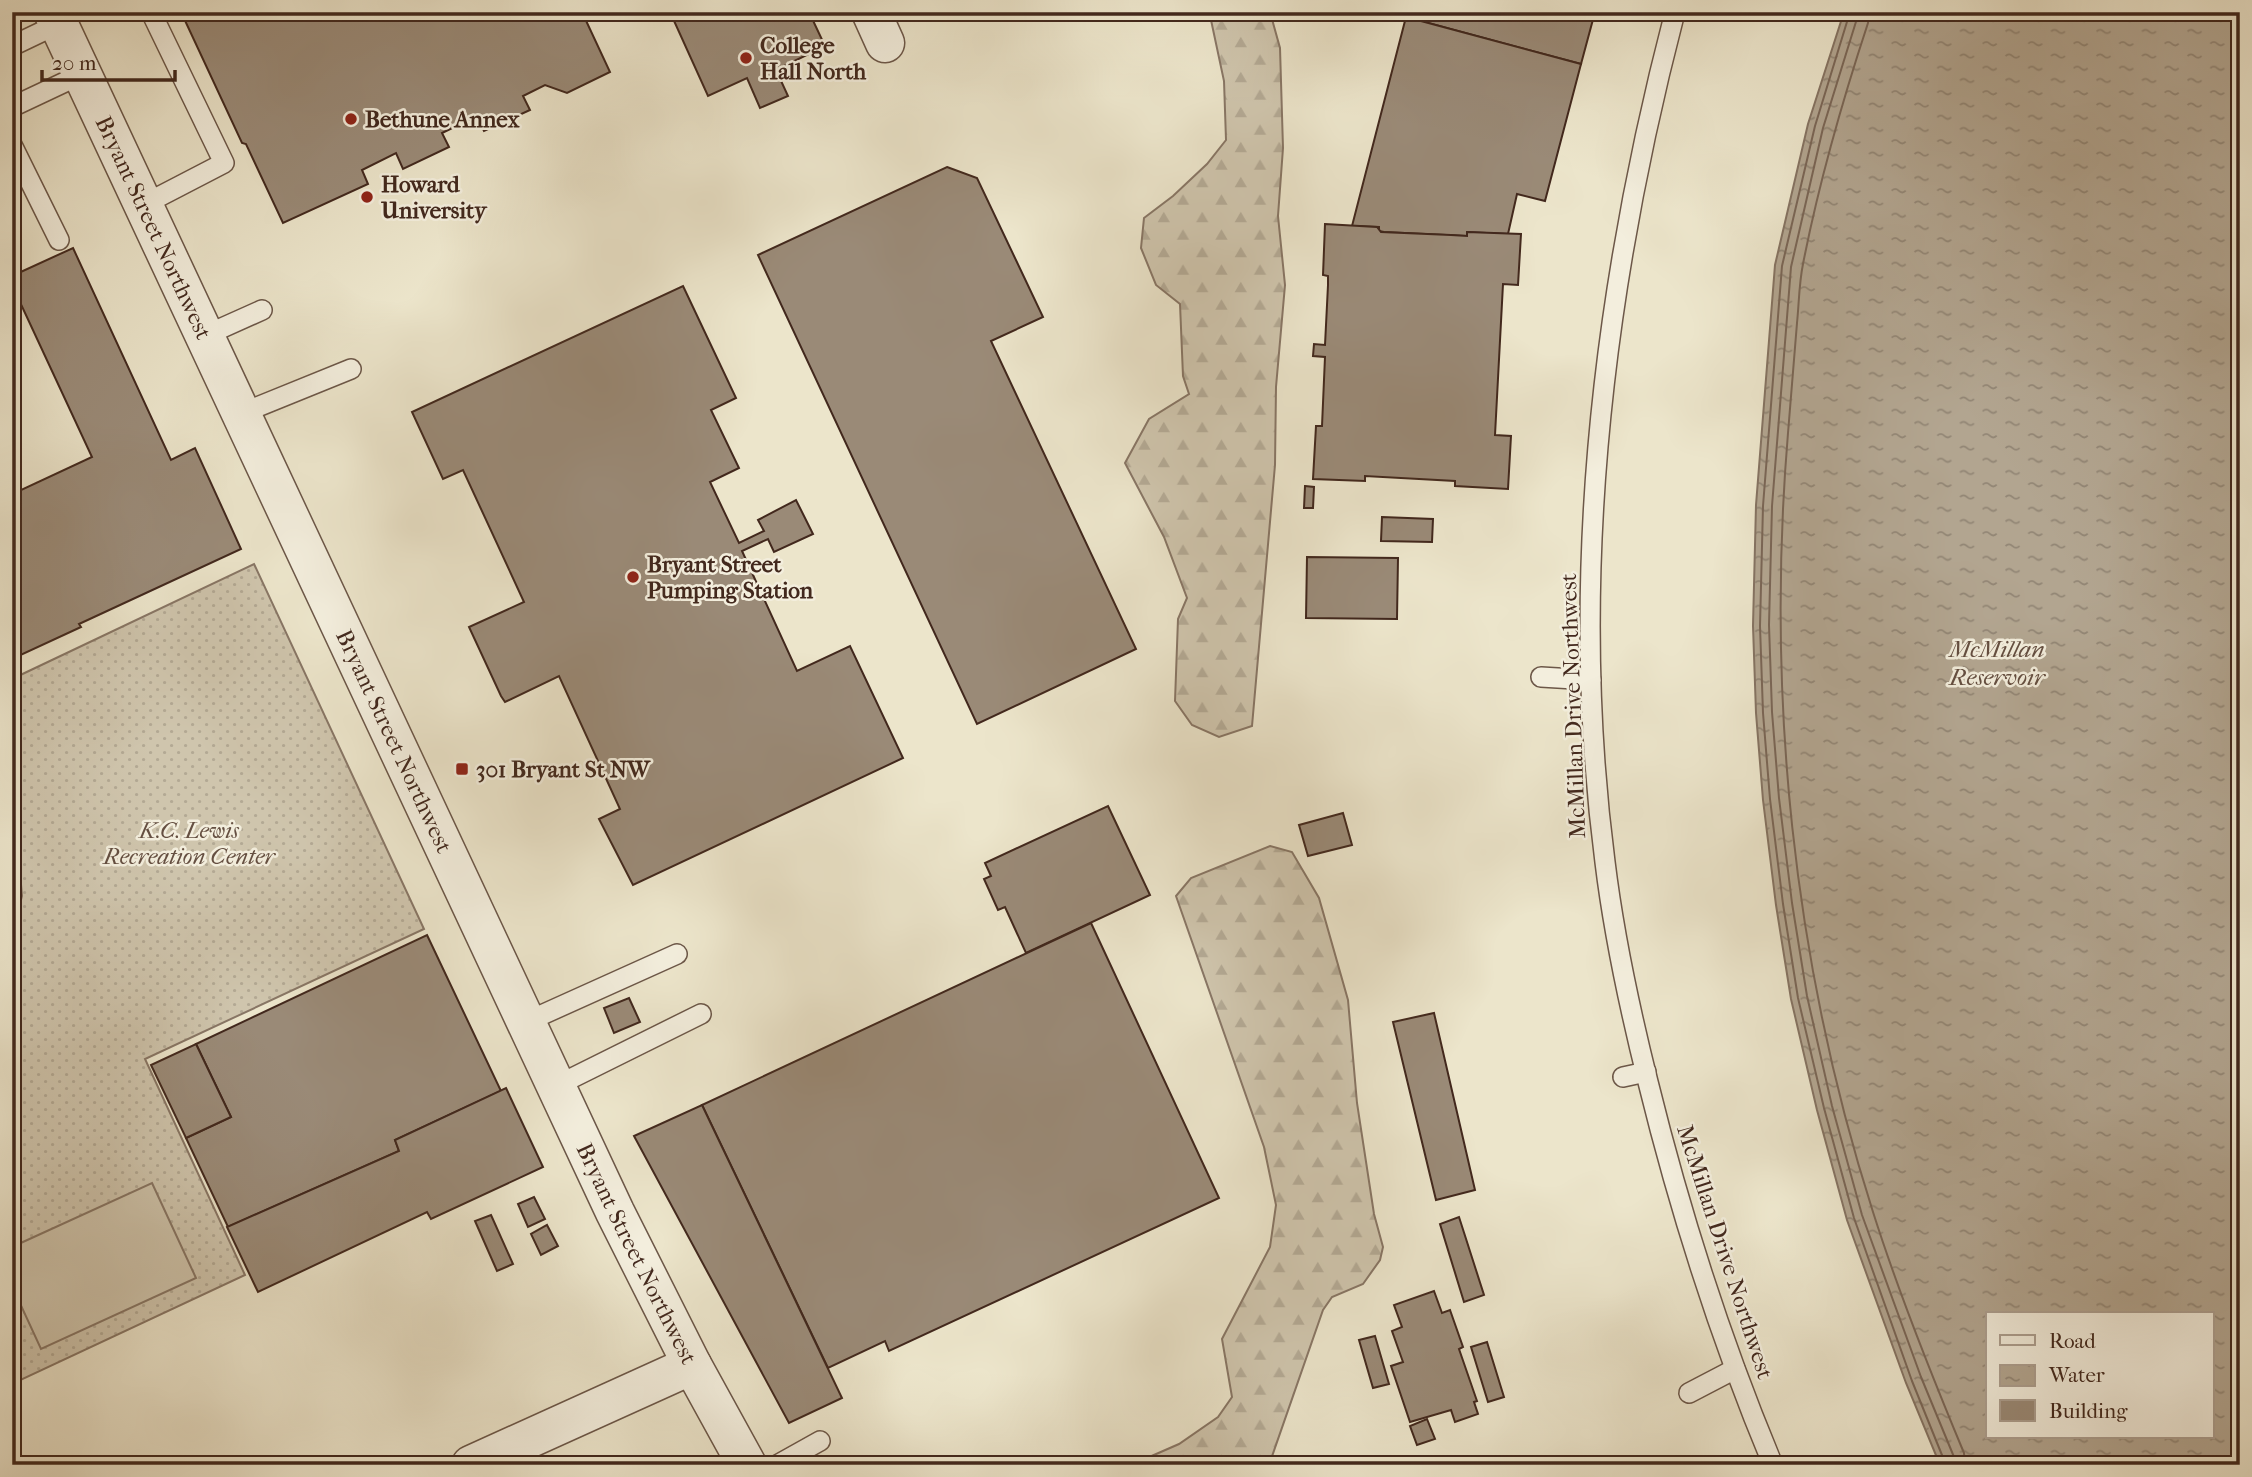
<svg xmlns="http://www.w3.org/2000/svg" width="2252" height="1477" font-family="'IM FELL French Canon',serif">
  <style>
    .grass { fill: url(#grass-dots); stroke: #887665; stroke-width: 2 }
    .forest { fill: url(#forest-firs); stroke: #887665; stroke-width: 2 }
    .pitch { fill: #cfc5ad; stroke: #887665; stroke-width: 2 }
    .water { fill: url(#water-ripples); stroke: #857362; stroke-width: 2; fill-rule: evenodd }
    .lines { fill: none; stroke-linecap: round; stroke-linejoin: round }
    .shore { stroke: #7a6656; stroke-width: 2 }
    .building { fill: #9a8a77; stroke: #42281d; stroke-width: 2 }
    .service-casing { stroke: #6c5748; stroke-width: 22 }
    .minor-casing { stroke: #6c5748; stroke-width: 41 }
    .service { stroke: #f3eedd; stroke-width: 19 }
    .minor { stroke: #f3eedd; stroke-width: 38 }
    .poi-dot { fill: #8f2418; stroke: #f3eedd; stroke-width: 2.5 }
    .labels { text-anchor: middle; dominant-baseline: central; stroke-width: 5; stroke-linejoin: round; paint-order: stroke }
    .poi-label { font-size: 23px; font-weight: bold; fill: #42281d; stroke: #f3eedd; text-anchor: start }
    .street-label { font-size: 23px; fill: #42281d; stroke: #f3eedd }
    .park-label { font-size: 23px; font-style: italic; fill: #654f41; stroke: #f3eedd }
    .water-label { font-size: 24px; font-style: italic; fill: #644e40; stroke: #f3eedd }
  </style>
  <defs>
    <pattern id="grass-dots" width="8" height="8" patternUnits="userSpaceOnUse" patternTransform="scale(1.75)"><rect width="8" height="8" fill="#cfc5ad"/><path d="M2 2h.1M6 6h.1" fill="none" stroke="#b3a994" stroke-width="1.8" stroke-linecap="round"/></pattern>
    <pattern id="forest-firs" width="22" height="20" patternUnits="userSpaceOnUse" patternTransform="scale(1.75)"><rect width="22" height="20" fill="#cfc5ad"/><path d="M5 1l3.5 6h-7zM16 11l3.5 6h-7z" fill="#b3a994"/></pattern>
    <pattern id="water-ripples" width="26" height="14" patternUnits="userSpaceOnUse" patternTransform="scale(1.75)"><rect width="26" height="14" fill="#b2a590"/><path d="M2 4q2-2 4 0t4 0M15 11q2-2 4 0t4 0" fill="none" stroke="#928675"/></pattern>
  </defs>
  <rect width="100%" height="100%" fill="#ece5cb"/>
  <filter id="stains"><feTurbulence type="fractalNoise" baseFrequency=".00286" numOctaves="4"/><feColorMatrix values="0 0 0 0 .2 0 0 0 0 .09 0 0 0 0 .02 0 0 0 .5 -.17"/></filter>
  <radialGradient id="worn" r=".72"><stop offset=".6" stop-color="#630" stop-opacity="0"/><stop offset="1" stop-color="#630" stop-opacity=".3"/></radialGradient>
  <!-- grass -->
  <polygon class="grass" points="254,564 424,929 145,1059 245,1275 12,1384 12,679"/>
  <!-- forest -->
  <g class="forest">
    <polygon points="1205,12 1270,12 1280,48 1283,148 1278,216 1285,285 1276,387 1275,465 1252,726 1219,737 1192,725 1175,701 1178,619 1187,598 1164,537 1125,463 1149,419 1189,394 1183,376 1180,304 1156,285 1141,248 1144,218 1173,196 1207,164 1226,140 1224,81 1211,20"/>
    <polygon points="1270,846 1292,852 1319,898 1348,1000 1357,1103 1374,1214 1383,1247 1380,1260 1363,1284 1332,1297 1323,1310 1269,1465 1131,1465 1179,1444 1218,1417 1232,1397 1222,1339 1270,1247 1276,1205 1264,1147 1176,896 1191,878"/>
  </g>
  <!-- pitch -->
  <g class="pitch">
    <polygon points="12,832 17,839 22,896 12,934"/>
    <polygon points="152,1183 196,1278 41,1349 12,1286 12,1247"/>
  </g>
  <!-- water -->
  <path class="water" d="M1844 12H2240V1465H1940L1906 1383 1847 1220 1817 1110 1791 999 1776 905 1763 800 1756 713 1753 626 1756 505 1775 265 1808 124ZM1988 1314H2212V1437H1988Z"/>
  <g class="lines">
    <!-- shore -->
    <g class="shore">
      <polyline points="1850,12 1815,126 1782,266 1763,506 1760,626 1763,713 1770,799 1783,904 1798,998 1824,1108 1854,1218 1912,1381 1946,1465"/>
      <polyline points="1859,12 1823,128 1791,267 1772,506 1769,625 1772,712 1779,798 1792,903 1807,996 1832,1106 1862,1215 1921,1377 1954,1457 1955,1465"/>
      <path d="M1869 12 1868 23C1842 102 1819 182 1803 264 1799 283 1799 304 1797 323 1794 360 1791 396 1788 433 1766 695 1793 962 1873 1212 1899 1294 1931 1374 1964 1453L1965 1465"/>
    </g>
  </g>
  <!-- building -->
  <g class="building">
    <polygon points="181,12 582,12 610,72 567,93 545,85 523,96 530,110 484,131 477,116 442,133 449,147 403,169 396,153 362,170 368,184 283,223 246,144 242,143"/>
    <polygon points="670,12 809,12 825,46 776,70 788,96 760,108 747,78 708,96"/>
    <polygon points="1595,12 1581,64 1406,17 1408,12"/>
    <polygon points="1406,17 1581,64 1545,201 1517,194 1508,234 1467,232 1467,236 1384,232 1379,231 1379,227 1352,226"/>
    <polygon points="947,167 977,178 1043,317 991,341 1136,649 977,724 758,255"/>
    <polygon points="1325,224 1377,227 1381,232 1451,235 1467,236 1467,232 1521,234 1518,285 1503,284 1495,435 1511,436 1508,489 1455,486 1455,481 1365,476 1365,481 1313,479 1316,426 1322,426 1325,357 1313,356 1314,344 1325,345 1328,285 1328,276 1323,275"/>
    <polygon points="73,248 171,460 195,448 241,549 79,624 81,627 12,659 12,482 17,492 92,457 12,285 12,276"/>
    <polygon points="683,286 736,398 711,410 739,468 710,482 739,543 764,531 758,520 796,500 813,534 774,552 768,539 742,551 797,671 850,646 903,758 633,885 599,819 620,809 559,676 505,702 501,696 469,627 524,602 463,470 443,479 412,412"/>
    <polygon points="1305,486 1314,487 1313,508 1304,508"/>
    <polygon points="1382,517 1433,519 1432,542 1381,541"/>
    <polygon points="1307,557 1398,558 1397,619 1306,618"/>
    <polygon points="1108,806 1150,895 1026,953 1005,907 998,910 984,879 991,876 985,863"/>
    <polygon points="1343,813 1352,845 1308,856 1299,825"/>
    <polygon points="1091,923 1219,1198 889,1351 885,1341 828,1368 702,1105"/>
    <polygon points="427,935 501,1091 395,1140 399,1151 228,1227 186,1138 231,1117 196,1044"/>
    <polygon points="629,998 640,1022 614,1033 604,1008"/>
    <polygon points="1434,1013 1475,1190 1436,1200 1393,1022"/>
    <polygon points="196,1044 231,1117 186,1138 151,1065"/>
    <polygon points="506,1088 543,1167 431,1219 427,1212 258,1292 227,1227 399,1151 395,1140"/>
    <polygon points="702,1105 842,1398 789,1423 634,1136"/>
    <polygon points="534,1197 545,1219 528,1227 518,1204"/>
    <polygon points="491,1215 513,1264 497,1271 475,1221"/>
    <polygon points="1459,1217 1484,1295 1464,1302 1440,1224"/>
    <polygon points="547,1225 558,1246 541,1255 531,1234"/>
    <polygon points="1434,1291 1442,1313 1450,1310 1463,1347 1459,1349 1477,1401 1474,1402 1478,1414 1455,1422 1451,1410 1410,1422 1391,1366 1403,1362 1392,1331 1402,1327 1394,1305"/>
    <polygon points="1375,1336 1389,1384 1373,1388 1359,1340"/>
    <polygon points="1487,1342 1504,1397 1488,1402 1471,1347"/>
    <polygon points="1427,1419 1435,1439 1417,1445 1410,1426"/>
  </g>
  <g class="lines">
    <!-- service casing -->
    <g class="service-casing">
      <g id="service">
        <path d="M1675 12C1603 288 1568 578 1605 862 1614 936 1630 1010 1648 1082 1680 1212 1721 1341 1773 1465"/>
        <polyline points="12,46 58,24"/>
        <polyline points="12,107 82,74"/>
        <polyline points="12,145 59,240"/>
        <polyline points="143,205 224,163 151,12"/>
        <polyline points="204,336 262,310"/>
        <polyline points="240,414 351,369"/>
        <polyline points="1541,677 1591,680"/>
        <polyline points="526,1022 677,954"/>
        <polyline points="1623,1077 1646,1072"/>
        <polyline points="556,1086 701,1014"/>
        <polyline points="1689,1393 1735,1369"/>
        <polyline points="777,1465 820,1441"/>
      </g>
    </g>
    <!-- minor casing -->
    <g class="minor-casing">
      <g id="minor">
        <path id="s1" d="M53 12 615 1212 692 1365 747 1465"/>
        <polyline points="871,12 885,43"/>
        <polyline points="471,1465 692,1365"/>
      </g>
    </g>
    <!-- service -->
    <use href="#service" class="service"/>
    <!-- minor -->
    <use href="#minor" class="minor"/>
  </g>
  <!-- markers -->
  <g class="poi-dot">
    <circle cx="746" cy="58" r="7"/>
    <circle cx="351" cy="119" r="7"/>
    <circle cx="367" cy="197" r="7"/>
    <circle cx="633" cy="577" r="7"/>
    <rect x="455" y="762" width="14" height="14" rx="3.5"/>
  </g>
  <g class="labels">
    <!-- poi labels -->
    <g class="poi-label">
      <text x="760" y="45">College<tspan x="760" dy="26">Hall North</tspan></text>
      <text x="365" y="119">Bethune Annex</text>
      <text x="381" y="184">Howard<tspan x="381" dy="26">University</tspan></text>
      <text x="647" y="564">Bryant Street<tspan x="647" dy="26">Pumping Station</tspan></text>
      <text x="476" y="769">301 Bryant St NW</text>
    </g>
    <!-- street labels -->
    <g class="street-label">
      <text stroke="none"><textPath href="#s1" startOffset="238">Bryant Street Northwest</textPath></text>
      <text transform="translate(1573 706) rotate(-92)">McMillan Drive Northwest</text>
      <text stroke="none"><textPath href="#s1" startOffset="805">Bryant Street Northwest</textPath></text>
      <text transform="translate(1725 1252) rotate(72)">McMillan Drive Northwest</text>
      <text stroke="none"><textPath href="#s1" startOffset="1372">Bryant Street Northwest</textPath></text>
    </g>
    <!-- park labels -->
    <g class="park-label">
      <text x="189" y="830">K.C. Lewis<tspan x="189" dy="26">Recreation Center</tspan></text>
    </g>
    <!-- water labels -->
    <g class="water-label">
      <text x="1997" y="649">McMillan<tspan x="1997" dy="28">Reservoir</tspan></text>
    </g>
  </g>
  <!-- margin -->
  <rect width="2252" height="1477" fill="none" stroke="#ece5cb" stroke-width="42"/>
  <rect x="14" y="14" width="2224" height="1449" fill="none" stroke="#42281d" stroke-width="3.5"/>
  <rect x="21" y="21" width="2210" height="1435" fill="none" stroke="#42281d" stroke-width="2"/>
  <!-- legend -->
  <rect x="1986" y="1312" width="228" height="126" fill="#f3eedd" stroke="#ac9f90" stroke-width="2"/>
  <rect x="2000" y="1335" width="35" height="10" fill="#f3eedd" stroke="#ac9f90" stroke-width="2"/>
  <text x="2049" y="1348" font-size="21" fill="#42281d">Road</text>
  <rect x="2000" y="1365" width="35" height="21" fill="url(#water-ripples)" stroke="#ac9f90" stroke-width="2"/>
  <text x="2049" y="1382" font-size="21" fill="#42281d">Water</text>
  <rect x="2000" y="1400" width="35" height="21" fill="#9a8a77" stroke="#ac9f90" stroke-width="2"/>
  <text x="2049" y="1418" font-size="21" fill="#42281d">Building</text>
  <!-- scale -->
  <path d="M42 70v10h133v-10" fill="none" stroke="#42281d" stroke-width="3.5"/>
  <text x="52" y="70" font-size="21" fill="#42281d" stroke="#f3eedd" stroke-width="5" paint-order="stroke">20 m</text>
  <rect width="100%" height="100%" filter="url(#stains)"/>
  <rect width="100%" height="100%" fill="url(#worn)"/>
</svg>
